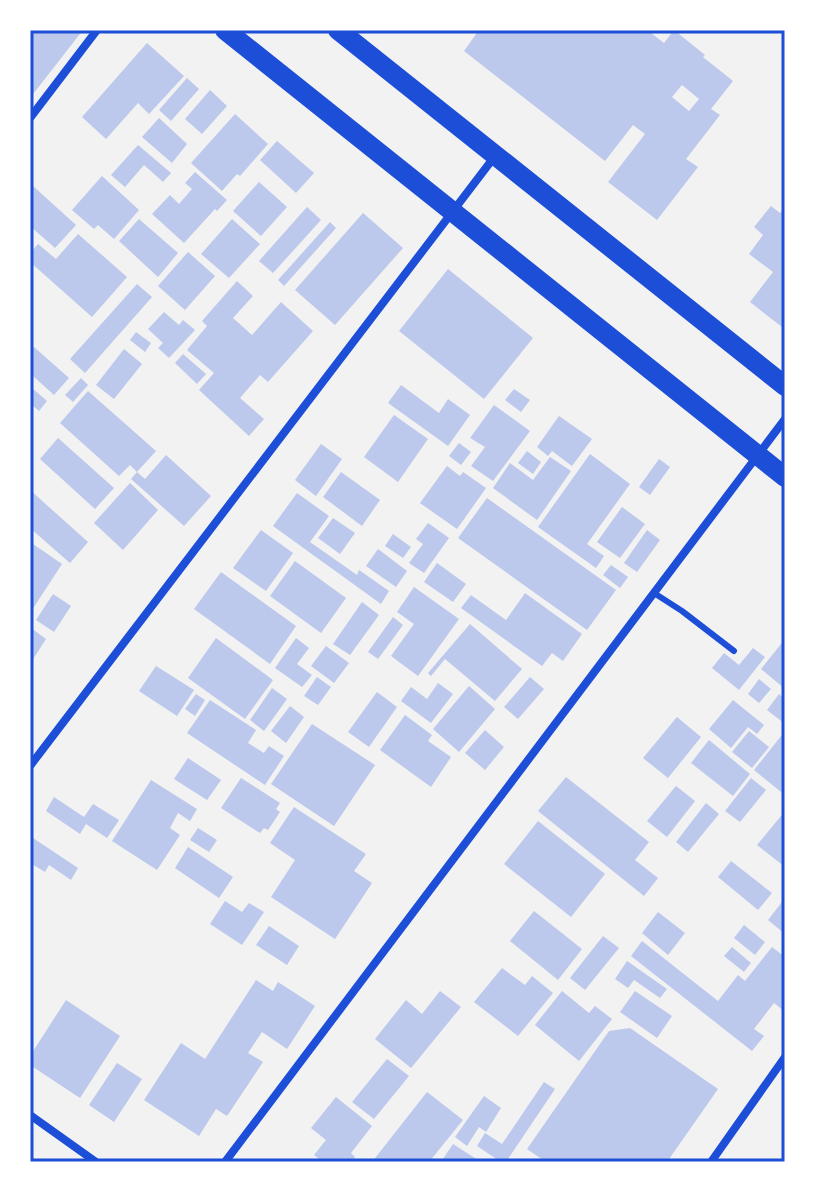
<svg xmlns="http://www.w3.org/2000/svg" width="815" height="1192" font-family="'Source Serif 4',serif">
  <style>
    .building { fill: #bdc9ec; fill-rule: evenodd }
    .lines { fill: none; stroke-linecap: round; stroke-linejoin: round }
    .service { stroke: #1d4ed8; stroke-width: 6 }
    .minor { stroke: #1d4ed8; stroke-width: 8 }
    .primary { stroke: #1d4ed8; stroke-width: 20 }
    .neatline { fill: none; stroke: #1d4ed8; stroke-width: 3 }
  </style>
  <rect width="100%" height="100%" fill="#f2f2f2"/>
  <!-- building -->
  <g class="building">
    <polygon points="30,30 83,30 30,98"/>
    <path d="M479 30H647L664 43 674 30 705 55 703 57 733 81 711 109 720 115 686 159 698 167 657 220 608 182 645 134 633 125 605 161 464 51ZM682 85 699 99 689 111 672 97Z"/>
    <polygon points="147,43 184,76 149,114 138,103 106,139 82,117"/>
    <polygon points="187,78 199,89 171,121 159,110"/>
    <polygon points="210,90 227,106 202,134 185,119"/>
    <polygon points="235,114 268,144 240,176 237,174 222,191 191,163"/>
    <polygon points="159,118 187,144 172,163 142,137"/>
    <polygon points="277,141 314,173 296,193 260,160"/>
    <polygon points="138,145 171,173 163,182 144,165 125,187 111,175"/>
    <polygon points="195,172 227,200 217,211 215,209 184,243 152,214 170,195 179,204 192,189 185,183"/>
    <polygon points="102,176 139,210 114,239 98,225 94,229 72,210"/>
    <polygon points="259,182 287,207 261,236 233,211"/>
    <polygon points="33,186 76,225 55,248 30,226 30,189"/>
    <polygon points="771,206 780,213 785,207 785,323 782,327 750,302 773,272 749,254 763,235 754,227"/>
    <polygon points="307,207 321,220 273,273 259,261"/>
    <polygon points="363,213 403,248 335,325 295,290"/>
    <polygon points="139,219 178,253 158,277 119,241"/>
    <polygon points="232,219 260,244 229,278 201,254"/>
    <polygon points="330,222 336,228 284,286 278,280"/>
    <polygon points="78,234 127,277 92,317 30,262 30,253 38,244 56,259"/>
    <polygon points="188,252 215,276 185,310 158,286"/>
    <polygon points="448,269 533,338 484,399 399,331"/>
    <polygon points="237,281 253,296 233,318 252,335 281,302 313,331 268,382 260,375 240,398 264,419 249,436 199,390 214,373 187,350 207,326 202,321"/>
    <polygon points="137,284 152,297 85,373 70,359"/>
    <polygon points="164,312 179,325 183,320 195,330 169,358 158,348 163,343 148,329"/>
    <polygon points="136,332 151,343 145,352 130,340"/>
    <polygon points="34,347 69,378 54,395 33,376 30,379 30,351"/>
    <polygon points="124,349 142,364 114,399 96,385"/>
    <polygon points="183,354 206,374 197,384 175,363"/>
    <polygon points="81,378 88,385 73,402 65,395"/>
    <polygon points="401,385 439,413 448,399 470,415 448,446 388,403"/>
    <polygon points="32,388 47,401 39,411 30,403 30,390"/>
    <polygon points="514,389 530,400 521,412 505,400"/>
    <polygon points="88,391 156,451 137,472 145,479 166,455 211,496 184,526 131,479 137,472 130,465 119,476 60,423"/>
    <polygon points="494,405 530,431 493,481 471,466 485,447 470,438"/>
    <polygon points="394,415 428,439 398,482 364,457"/>
    <polygon points="559,416 592,439 572,466 552,451 548,456 537,447"/>
    <polygon points="58,438 114,488 95,509 40,459"/>
    <polygon points="459,443 471,452 461,465 449,456"/>
    <polygon points="321,444 342,459 316,496 295,480"/>
    <polygon points="527,451 541,462 533,474 518,463"/>
    <polygon points="590,454 630,484 587,544 604,556 596,568 538,527"/>
    <polygon points="550,457 571,471 537,520 493,488 510,463 533,480"/>
    <polygon points="659,459 670,467 650,495 639,487"/>
    <polygon points="447,466 460,476 463,472 486,488 457,529 420,503"/>
    <polygon points="341,472 380,500 362,526 323,497"/>
    <polygon points="130,483 158,510 123,550 94,523"/>
    <polygon points="30,490 88,542 70,563 30,528"/>
    <polygon points="297,493 329,516 310,542 357,575 359,570 389,591 381,604 273,526"/>
    <polygon points="487,498 616,590 587,630 458,538"/>
    <polygon points="622,507 645,524 620,558 597,542"/>
    <polygon points="333,518 355,533 340,554 318,538"/>
    <polygon points="428,523 449,538 424,573 409,563 423,544 416,539"/>
    <polygon points="261,530 293,553 266,591 233,568"/>
    <polygon points="647,530 660,540 637,572 624,563"/>
    <polygon points="393,534 411,547 403,558 385,546"/>
    <polygon points="33,544 62,564 30,613 30,548"/>
    <polygon points="378,549 407,571 396,587 366,566"/>
    <polygon points="295,561 346,598 321,633 270,596"/>
    <polygon points="437,563 466,584 453,602 424,582"/>
    <polygon points="611,565 628,577 620,588 603,575"/>
    <polygon points="221,572 296,626 270,664 194,609"/>
    <polygon points="414,587 459,619 418,676 391,656 414,624 397,612"/>
    <polygon points="525,593 582,634 563,661 552,653 542,666 461,608 471,595 506,620"/>
    <polygon points="53,594 71,606 54,632 36,620"/>
    <polygon points="362,602 379,615 350,655 333,644"/>
    <polygon points="393,617 403,625 378,659 368,652"/>
    <polygon points="470,624 522,669 495,701 445,659 431,676 428,673"/>
    <polygon points="31,628 46,639 30,664 30,630"/>
    <polygon points="216,638 273,680 245,719 188,678"/>
    <polygon points="296,638 309,648 297,664 312,675 302,687 275,668"/>
    <polygon points="785,639 785,689 761,669"/>
    <polygon points="326,646 349,663 334,683 311,666"/>
    <polygon points="753,648 765,657 739,690 712,668 724,653 739,665"/>
    <polygon points="156,666 194,690 177,716 139,691"/>
    <polygon points="317,677 331,687 318,705 304,696"/>
    <polygon points="530,677 544,689 518,719 504,707"/>
    <polygon points="759,679 771,689 759,703 748,694"/>
    <polygon points="438,683 453,694 431,723 401,701 411,687 427,699"/>
    <polygon points="469,686 495,709 459,752 433,729"/>
    <polygon points="272,688 287,699 264,731 250,720"/>
    <polygon points="377,692 397,707 369,747 348,732"/>
    <polygon points="196,694 205,700 195,716 185,709"/>
    <polygon points="779,694 785,699 785,724 767,710"/>
    <polygon points="210,700 256,730 248,743 264,753 269,746 284,756 265,785 187,733"/>
    <polygon points="733,700 764,725 757,734 748,727 731,748 709,729"/>
    <polygon points="290,706 304,717 286,743 271,731"/>
    <polygon points="405,715 432,735 428,741 451,757 431,787 380,750"/>
    <polygon points="677,717 701,737 668,778 643,758"/>
    <polygon points="312,724 375,765 334,826 271,784"/>
    <polygon points="485,730 504,747 485,770 465,753"/>
    <polygon points="749,731 769,747 752,768 732,752"/>
    <polygon points="785,731 785,786 781,792 754,770"/>
    <polygon points="709,740 750,774 733,796 691,763"/>
    <polygon points="188,758 221,780 207,800 174,779"/>
    <polygon points="566,777 649,842 635,860 658,878 644,896 538,811"/>
    <polygon points="241,778 280,803 276,809 280,812 268,830 264,828 260,833 221,808"/>
    <polygon points="751,778 766,790 740,822 725,811"/>
    <polygon points="151,780 197,809 190,821 178,813 170,828 180,835 157,870 112,841"/>
    <polygon points="676,786 695,801 667,837 647,821"/>
    <polygon points="54,797 84,817 93,804 119,820 107,838 86,824 80,834 46,811"/>
    <polygon points="706,803 719,814 688,852 676,842"/>
    <polygon points="294,807 366,854 354,871 372,883 335,939 271,897 295,860 270,843"/>
    <polygon points="785,811 785,867 757,845"/>
    <polygon points="538,821 605,874 571,917 504,864"/>
    <polygon points="198,828 217,840 209,852 190,840"/>
    <polygon points="30,836 78,868 71,880 49,865 45,872 30,863"/>
    <polygon points="188,847 233,877 219,898 175,868"/>
    <polygon points="731,861 772,893 758,910 718,877"/>
    <polygon points="785,898 785,934 768,920"/>
    <polygon points="225,901 242,912 249,903 264,912 242,945 210,924"/>
    <polygon points="534,911 582,949 558,980 510,941"/>
    <polygon points="658,912 685,933 668,955 642,933"/>
    <polygon points="744,925 765,942 755,955 734,938"/>
    <polygon points="269,926 299,946 287,965 256,945"/>
    <polygon points="603,936 619,948 585,990 570,978"/>
    <polygon points="642,941 718,1001 738,975 745,981 772,947 785,957 785,1010 784,1011 774,1003 754,1029 764,1036 752,1051 631,956"/>
    <polygon points="732,947 751,963 744,972 724,956"/>
    <polygon points="627,961 667,989 660,998 634,980 628,988 615,979"/>
    <polygon points="502,968 525,985 532,976 553,993 518,1036 474,1002"/>
    <polygon points="256,980 273,991 278,982 315,1006 287,1049 262,1032 248,1053 263,1062 227,1116 216,1109 199,1136 144,1100 181,1043 205,1059"/>
    <polygon points="440,991 461,1007 411,1068 375,1039 406,1000 422,1014"/>
    <polygon points="562,991 589,1013 595,1006 612,1019 579,1061 535,1025"/>
    <polygon points="635,991 672,1016 657,1038 620,1012"/>
    <polygon points="66,1000 120,1036 80,1098 30,1065 30,1056"/>
    <polygon points="630,1028 718,1089 667,1162 546,1162 527,1149 609,1031"/>
    <polygon points="387,1059 409,1076 374,1119 352,1102"/>
    <polygon points="117,1063 142,1079 114,1122 89,1105"/>
    <polygon points="544,1082 555,1089 506,1162 501,1162 477,1146 485,1133 502,1144"/>
    <polygon points="427,1092 463,1120 429,1162 372,1162"/>
    <polygon points="484,1096 501,1108 486,1132 479,1127 467,1146 455,1137"/>
    <polygon points="336,1097 372,1126 351,1153 355,1157 352,1162 323,1162 314,1155 326,1140 311,1128"/>
    <polygon points="453,1144 481,1162 441,1162"/>
  </g>
  <g class="lines">
    <!-- service -->
    <polyline class="service" points="654,593 682,611 734,651"/>
    <!-- minor -->
    <g class="minor">
      <polyline points="30,118 97,30"/>
      <polyline points="30,766 495,156"/>
      <polyline points="30,1115 96,1162"/>
      <polyline points="225,1162 785,419"/>
      <polyline points="711,1162 785,1057"/>
    </g>
    <!-- primary -->
    <g class="primary">
      <polyline points="225,30 785,477"/>
      <polyline points="338,30 785,386"/>
    </g>
  </g>
  <!-- border -->
  <rect width="815" height="1192" fill="none" stroke="#ffffff" stroke-width="64"/>
  <rect x="32" y="32" width="751" height="1128" class="neatline"/>
</svg>
